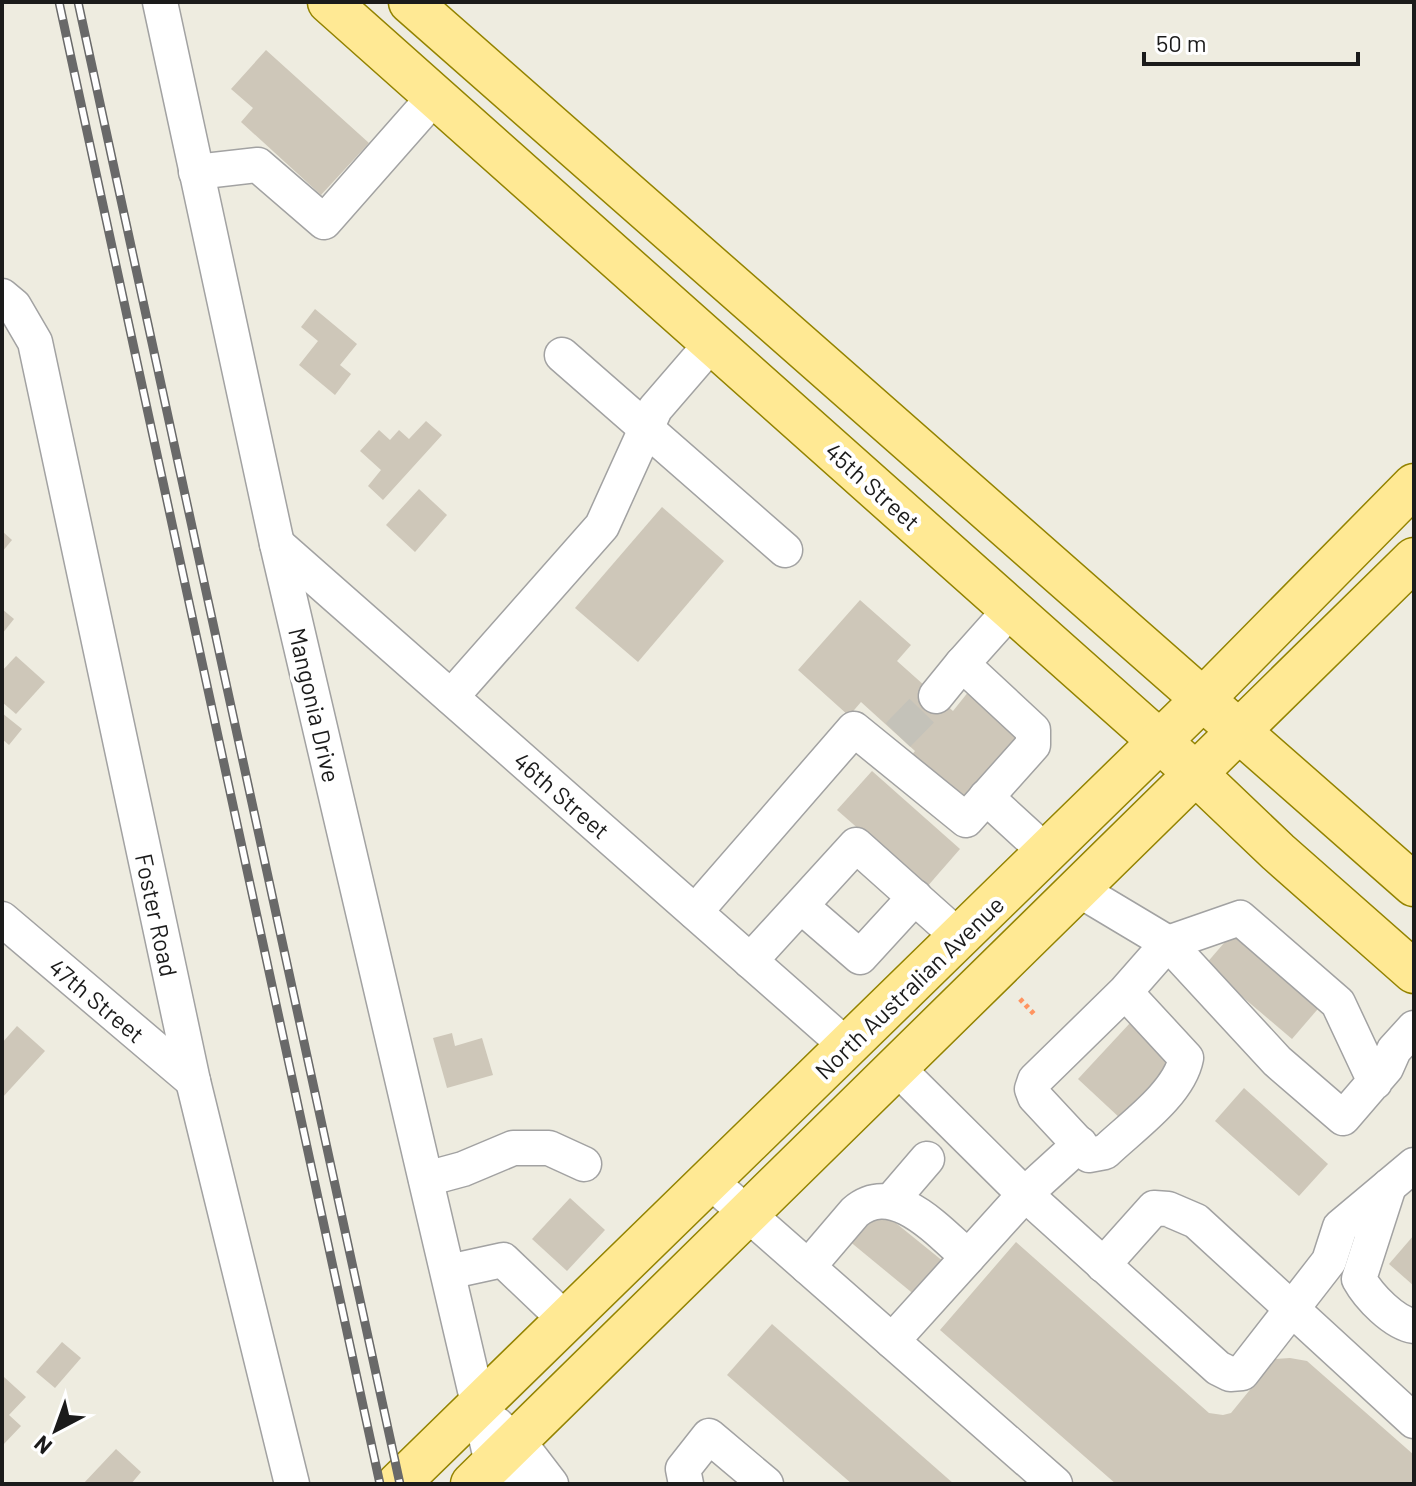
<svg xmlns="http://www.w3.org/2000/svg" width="1416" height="1486" font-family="Barlow,sans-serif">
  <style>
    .building { fill: #cec7b9 }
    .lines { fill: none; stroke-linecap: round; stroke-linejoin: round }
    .minor-tunnel { stroke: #c4c2b9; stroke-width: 34; stroke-dasharray: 34 17; stroke-linecap: butt }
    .minor-casing { stroke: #a2a2a2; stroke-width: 37 }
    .major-casing { stroke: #938300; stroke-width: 45 }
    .path { stroke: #ff9460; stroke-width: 5; stroke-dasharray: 4 4; stroke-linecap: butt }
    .minor { stroke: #fff; stroke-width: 34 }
    .major { stroke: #ffe994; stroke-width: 42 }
    .rail-casing { stroke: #696969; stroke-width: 9 }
    .rail { stroke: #fff; stroke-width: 6; stroke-dasharray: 18; stroke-linecap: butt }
    .labels { text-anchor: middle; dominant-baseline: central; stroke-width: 8; stroke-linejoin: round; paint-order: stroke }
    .street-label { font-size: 24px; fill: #1b1b1b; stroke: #fff }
  </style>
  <rect width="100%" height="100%" fill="#eeece0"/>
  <!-- building -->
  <g class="building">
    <polygon points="266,50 369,143 321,195 241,122 253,108 231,89"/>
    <polygon points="315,309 357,344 340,365 351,374 335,395 299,365 318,341 301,327"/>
    <polygon points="426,421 442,435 383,500 368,486 381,470 360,451 379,430 390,440 399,430 409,439"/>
    <polygon points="419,489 447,515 415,552 386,525"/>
    <polygon points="662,507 724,561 638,662 575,608"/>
    <polygon points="2,531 12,540 2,552"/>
    <polygon points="860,600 911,645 897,661 953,711 969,691 1022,738 959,809 906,762 915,751 861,702 849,716 798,670"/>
    <polygon points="2,609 14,619 2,634"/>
    <polygon points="16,656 45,682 16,714 2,702 2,671"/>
    <polygon points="2,713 22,729 9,745 2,739"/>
    <polygon points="872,771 960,849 926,888 837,810"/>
    <polygon points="1237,928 1323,1003 1292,1039 1205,965"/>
    <polygon points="1131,1022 1174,1062 1121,1119 1078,1079"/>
    <polygon points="17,1026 45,1051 2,1098 2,1043"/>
    <polygon points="452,1033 455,1046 482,1038 493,1075 447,1088 433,1038"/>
    <polygon points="1244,1088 1328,1164 1299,1196 1215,1121"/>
    <polygon points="570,1198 605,1230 567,1271 532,1239"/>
    <polygon points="876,1207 944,1262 916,1296 848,1240"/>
    <polygon points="1414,1235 1414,1286 1389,1264"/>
    <polygon points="1016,1242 1209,1413 1223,1415 1231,1413 1275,1359 1290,1358 1307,1361 1414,1455 1414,1484 1116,1484 940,1330"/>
    <polygon points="772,1324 954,1484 852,1484 727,1375"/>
    <polygon points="62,1342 81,1358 55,1388 36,1372"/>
    <polygon points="4,1377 26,1397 9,1415 21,1426 2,1446 2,1379"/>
    <polygon points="116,1449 141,1472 131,1484 83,1484"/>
  </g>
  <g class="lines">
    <!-- minor-tunnel -->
    <polyline class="minor-tunnel" points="898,735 936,696"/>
    <!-- minor casing -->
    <g class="minor-casing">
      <g id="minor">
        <polyline points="160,2 277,544 492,1463 519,1484"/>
        <polyline points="196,172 258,165 324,222 435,96"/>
        <polyline points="2,296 14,306 35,342 193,1081 292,1484"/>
        <polyline points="562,355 785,550"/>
        <polyline points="277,544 848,1047"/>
        <polyline points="936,696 962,664"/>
        <polyline points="451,697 602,526 655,409 712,343"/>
        <polyline points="986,797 1046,852"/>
        <path d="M1076 888 1168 943 1125 992 1035 1080 1032 1089 1035 1097 1089 1155 1105 1152C1131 1127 1179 1094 1186 1058L1125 992"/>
        <polyline points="801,906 860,957 915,897"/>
        <polyline points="695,912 854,729 966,820 1033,745 1033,730 962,664 1011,609"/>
        <polyline points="2,919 193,1081"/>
        <polyline points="750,961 856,845 959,937"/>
        <polyline points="895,1066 1014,1184 1218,1368 1230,1374 1242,1373 1329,1261 1340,1227 1414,1165"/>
        <polyline points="1375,1082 1338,1003 1240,918 1168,943 1277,1061 1343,1118 1386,1068 1394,1050 1414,1028"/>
        <polyline points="426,1179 463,1169 513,1148 549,1148 584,1164"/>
        <polyline points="710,1181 1055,1484"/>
        <path d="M1389 1186 1359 1279C1369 1297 1394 1323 1414 1326"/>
        <polyline points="891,1201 927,1159"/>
        <polyline points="1103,1265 1154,1208 1168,1209 1196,1221 1414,1421"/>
        <path d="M808 1267 855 1212C894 1179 939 1232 968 1257"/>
        <polyline points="448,1272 503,1260 567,1321"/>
        <polyline points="892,1341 1025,1194 1080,1144"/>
        <polyline points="496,1424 528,1454 551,1484"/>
        <polyline points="686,1484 683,1469 709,1436 766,1484"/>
      </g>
    </g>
    <!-- major casing -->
    <g class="major-casing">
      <g id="major">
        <polyline points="329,2 1194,772 1278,852 1414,972"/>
        <polyline points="410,2 1414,885"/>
        <polyline points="398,1484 1202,700 1414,485"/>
        <polyline points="472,1484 1414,559"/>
      </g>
    </g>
    <!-- path -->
    <polyline class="path" points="1020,999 1035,1015"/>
    <!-- minor -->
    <use href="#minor" class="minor"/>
    <!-- major -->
    <use href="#major" class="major"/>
    <!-- rail casing -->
    <g class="rail-casing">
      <g id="rail">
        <polyline points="59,2 380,1484"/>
        <polyline points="78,2 400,1484"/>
      </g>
    </g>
    <!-- rail -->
    <use href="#rail" class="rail"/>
  </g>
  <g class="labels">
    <!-- street labels -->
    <g class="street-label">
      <text transform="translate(873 486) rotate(42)">45th Street</text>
      <text transform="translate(315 705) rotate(77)">Mangonia Drive</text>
      <text transform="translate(562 795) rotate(41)">46th Street</text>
      <text transform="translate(157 915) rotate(78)">Foster Road</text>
      <text transform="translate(909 987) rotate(-44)">North Australian Avenue</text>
      <text transform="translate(97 1000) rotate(40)">47th Street</text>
    </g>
  </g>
  <!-- border -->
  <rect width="1416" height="1486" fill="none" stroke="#1b1b1b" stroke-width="8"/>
  <!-- north arrow -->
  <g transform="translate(56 1430) rotate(221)" stroke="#ffffff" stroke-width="6" paint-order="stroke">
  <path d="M0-6L14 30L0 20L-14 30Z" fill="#1b1b1b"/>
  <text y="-12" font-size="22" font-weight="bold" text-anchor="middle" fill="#1b1b1b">N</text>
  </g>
  <!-- scale -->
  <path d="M1144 52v12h214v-12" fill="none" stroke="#1b1b1b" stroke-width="4"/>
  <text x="1156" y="52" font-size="24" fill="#1b1b1b" stroke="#ffffff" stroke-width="6" paint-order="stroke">50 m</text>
</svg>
